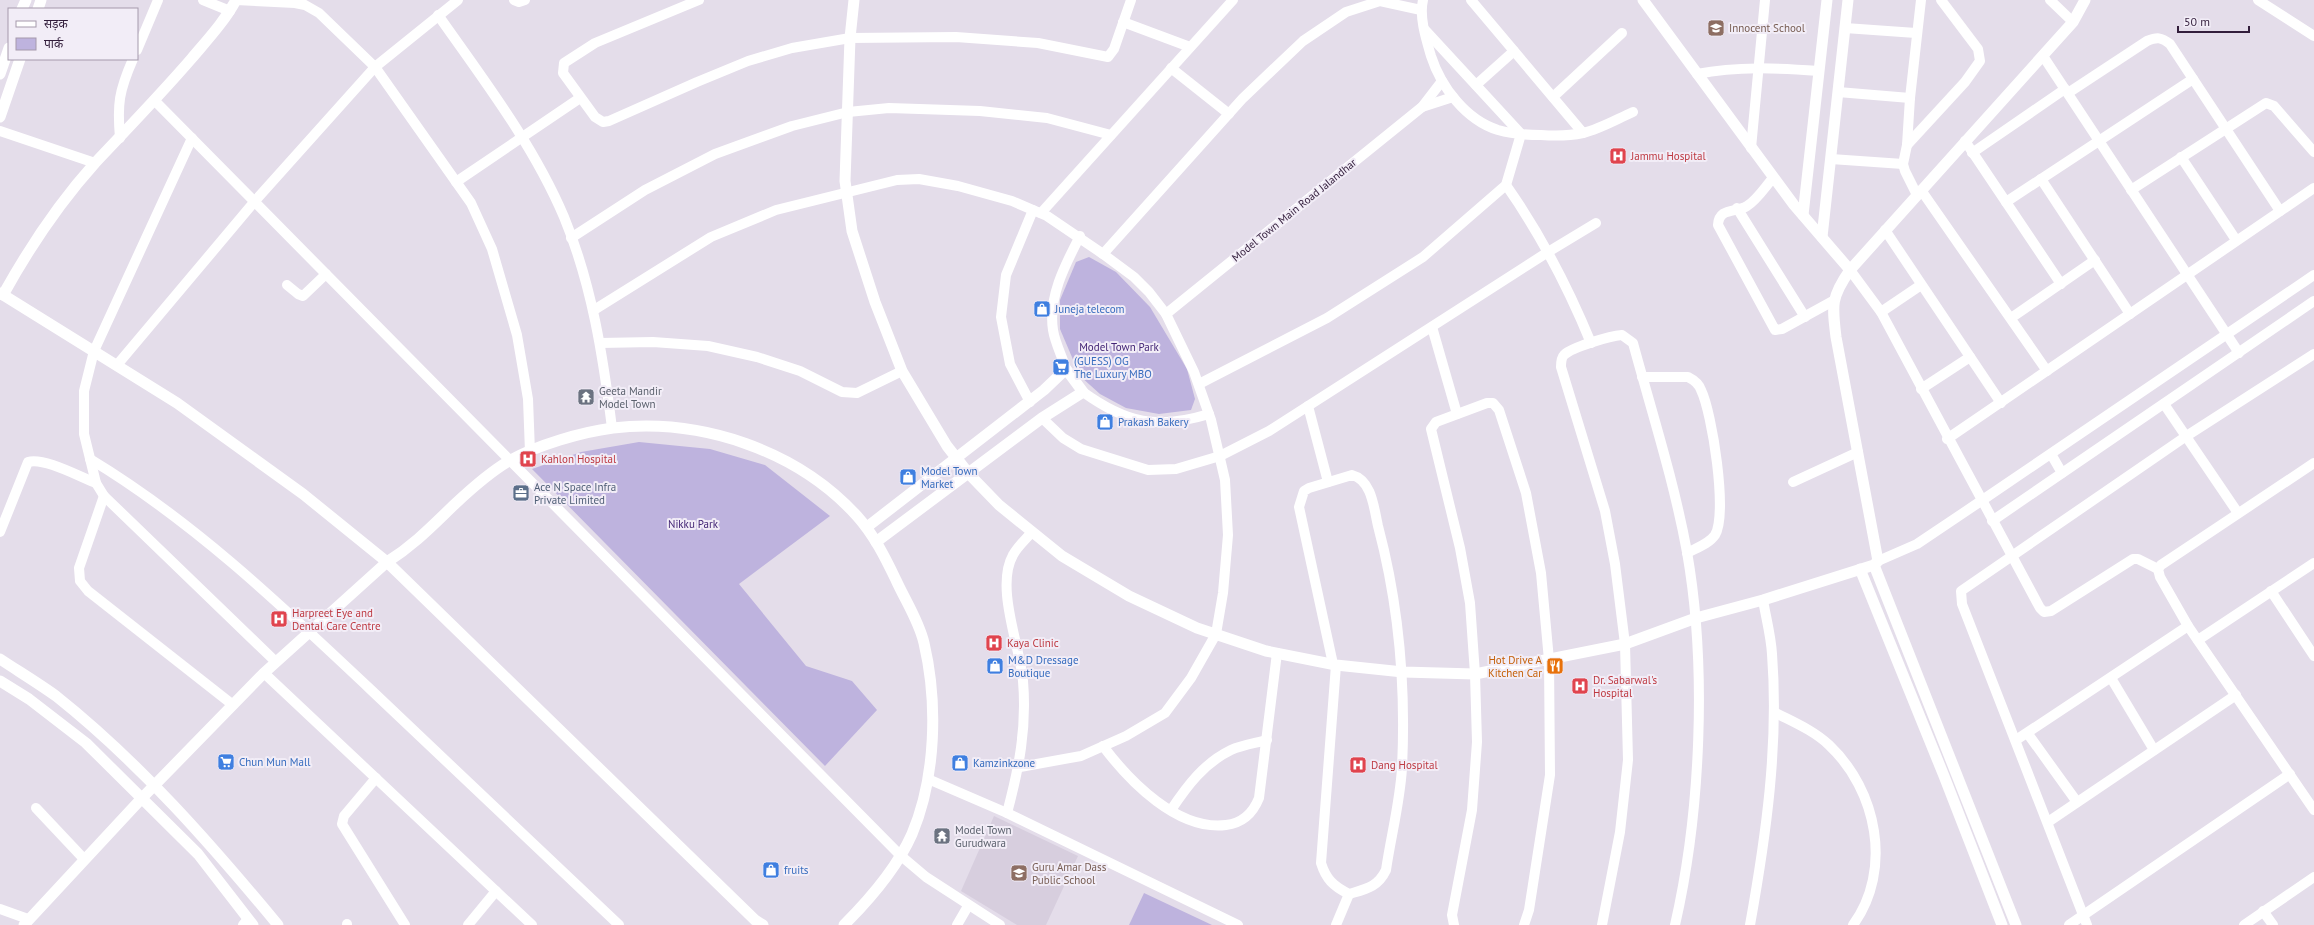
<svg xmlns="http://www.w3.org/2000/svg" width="2314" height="925" font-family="'PT Sans','Noto Sans Devanagari',sans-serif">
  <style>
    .built { fill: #d7cede }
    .green { fill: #beb3de }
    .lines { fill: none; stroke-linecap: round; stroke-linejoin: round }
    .minor { stroke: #fff; stroke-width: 10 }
    .tertiary { stroke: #fff; stroke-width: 11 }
    .labels { text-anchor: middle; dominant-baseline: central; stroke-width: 4; stroke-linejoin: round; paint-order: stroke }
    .education-label { font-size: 11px; fill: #785e54; stroke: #f2edf7; text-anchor: start }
    .health-label { font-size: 11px; fill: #be3a42; stroke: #f2edf7; text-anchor: start }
    .street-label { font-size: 11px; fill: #321d3b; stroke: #f2edf7 }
    .shop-label { font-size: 11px; fill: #366cbe; stroke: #f2edf7; text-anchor: start }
    .park-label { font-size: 11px; fill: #422474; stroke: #f2edf7 }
    .worship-label { font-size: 11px; fill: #5b616d; stroke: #f2edf7; text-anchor: start }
    .service-label { font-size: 11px; fill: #4e5e75; stroke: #f2edf7; text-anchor: start }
    .food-label { font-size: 11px; fill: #c56008; stroke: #f2edf7; text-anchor: end }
  </style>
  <rect width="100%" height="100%" fill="#e4ddea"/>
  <!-- built -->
  <polygon class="built" points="994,816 1078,856 1046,925 1017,925 961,891"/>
  <!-- green -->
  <g class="green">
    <polygon points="1089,257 1116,272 1150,307 1187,369 1195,399 1191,410 1159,414 1126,408 1100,394 1080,376 1060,329 1060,300 1076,262"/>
    <polygon points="639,442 710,449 765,465 830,516 739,584 806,666 852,681 877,710 825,766 532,469 581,452"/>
    <polygon points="1144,893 1212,925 1129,925"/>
  </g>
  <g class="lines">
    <!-- minor -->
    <g class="minor">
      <polyline points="203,0 230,11"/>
      <polyline points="236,0 295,3 305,5 319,13 375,67 471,203 492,249 517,335 528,399 530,452"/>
      <polyline points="514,0 519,2 525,0"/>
      <polyline points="699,0 595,43 564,63 563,73 595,117 603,122 609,121 697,82 748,61 792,48 850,38 956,37 1038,43 1108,57 1114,49 1131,0"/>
      <path d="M1423 0C1419 17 1426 39 1431 56 1441 87 1466 120 1498 130 1512 134 1526 135 1541 135 1555 136 1569 136 1583 133 1600 129 1617 119 1633 112"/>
      <polyline points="1471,0 1583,133"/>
      <polyline points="2050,0 2073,22"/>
      <polyline points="2258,0 2314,36"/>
      <path d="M438 15C483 79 533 144 564 217 592 285 603 356 612 428"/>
      <polyline points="1123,22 1190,47"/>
      <polyline points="1845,28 1916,33"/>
      <polyline points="137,50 158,0"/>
      <polyline points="2043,56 2239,353"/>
      <polyline points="1171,68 1229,114"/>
      <path d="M1697 74C1738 66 1777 68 1819 71"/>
      <polyline points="1476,85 1514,51"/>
      <polyline points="1838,92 1910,98"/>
      <path d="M2068 93 2147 41C2157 37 2161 37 2170 44L2280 211"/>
      <polyline points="1553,97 1622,33"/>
      <polyline points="155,101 900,855 926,877 1000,925"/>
      <polyline points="1422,107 1453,97"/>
      <polyline points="0,131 95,163"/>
      <path d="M120 138C117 104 119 91 133 59"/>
      <polyline points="192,138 94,351 84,391 84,434 96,483 104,496 276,662"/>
      <polyline points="1965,141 2061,284"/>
      <polyline points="1907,145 1965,82 1980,61 1978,49 1941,0"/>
      <polyline points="1751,148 1765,0"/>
      <polyline points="1972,153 2065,89"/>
      <polyline points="2181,157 2236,240"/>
      <polyline points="1831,159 1903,164"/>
      <path d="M1773 178C1765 187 1757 200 1747 206 1736 213 1719 207 1718 225L1775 330 1782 329 1833 301"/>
      <polyline points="2041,179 2130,314"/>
      <polyline points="456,182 580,98"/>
      <path d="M1506 185C1541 235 1568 287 1591 343"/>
      <polyline points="1921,190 2047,371"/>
      <polyline points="2131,190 2266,103 2274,106 2314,152"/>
      <polyline points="1917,195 1905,171 1903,164 1907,145 1910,98 1921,0"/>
      <polyline points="2006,202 2193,79"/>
      <polyline points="1737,208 1805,317"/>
      <polyline points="1041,213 1233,0"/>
      <polyline points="1885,230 2001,403"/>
      <polyline points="571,238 645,190 715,154 792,126 848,112 889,108 980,111 1047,118 1111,135"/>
      <polyline points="1103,254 1243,98 1303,41 1346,12 1380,1 1421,10"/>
      <polyline points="1850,270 1881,312 2040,608 2044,612 2051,611 2133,559 2138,559 2158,569"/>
      <polyline points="287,285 298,294 303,296 326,274"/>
      <polyline points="594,310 711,237 776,210 897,180 919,179 958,186 1012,201 1047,216 1103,254 1134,277 1149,292 1166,314 1194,372 1211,420 1225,480 1228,535 1223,593 1216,634 1191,678 1165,713 1126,736 1081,756 1020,767"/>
      <polyline points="1881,312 1921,285"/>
      <polyline points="1166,314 1422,107 1442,81"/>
      <polyline points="2011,318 2095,260"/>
      <polyline points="1432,327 1457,414"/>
      <polyline points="600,343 653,342 708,346 757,357 800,371 842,392 857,393 902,371"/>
      <polyline points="117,365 255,201 375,67 458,0"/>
      <path d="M1066 369C1062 356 1055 343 1053 330 1048 297 1065 265 1080 236"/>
      <path d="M1642 377H1688C1694 380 1699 384 1701 390 1712 412 1728 514 1715 535 1709 544 1696 548 1687 553"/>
      <polyline points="1199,384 1327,318 1423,257 1506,185 1521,134 1425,30"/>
      <polyline points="1921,389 1970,357"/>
      <path d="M1083 392C1126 423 1157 430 1209 414"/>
      <polyline points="1030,402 1010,364 1001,317 1006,275 1033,210"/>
      <polyline points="2164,404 2238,513"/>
      <polyline points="1308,406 1328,482"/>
      <polyline points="1042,418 1063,438 1081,449 1148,470 1176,469 1220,456 1269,431 1548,252 1596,223"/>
      <polyline points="1947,439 2314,188"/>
      <polyline points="2051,454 2062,473"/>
      <path d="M90 459C193 521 282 606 369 688 452 767 535 846 619 925"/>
      <polyline points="2314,463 2161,565 2158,569 2160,577 2188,626 2314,810"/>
      <polyline points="1793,482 1858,452"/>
      <polyline points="104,496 79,568 80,581 88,591 233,705"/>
      <polyline points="1992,521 2314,301"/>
      <path d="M0 532 28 462C44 457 80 477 96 483"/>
      <polyline points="1878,561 1917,544 1981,501 2314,275"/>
      <polyline points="2271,591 2314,656"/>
      <polyline points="2198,640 2314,563"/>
      <path d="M1333 664 1299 507 1304 491 1309 488 1352 475C1372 480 1374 509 1378 526 1399 605 1406 686 1402 768 1400 802 1391 836 1386 870 1378 887 1366 889 1349 894 1333 886 1326 879 1321 863L1336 665"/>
      <polyline points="264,673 532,925"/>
      <polyline points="2111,678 2154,750"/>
      <path d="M1774 712C1793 722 1813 730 1829 745 1877 790 1893 870 1853 925"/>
      <polyline points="2028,734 2077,802"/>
      <polyline points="2016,740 2188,626"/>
      <path d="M1103 746C1130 782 1178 831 1226 825 1243 823 1253 813 1259 798L1277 653"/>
      <polyline points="376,778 344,816 342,824 405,925"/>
      <polyline points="928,779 1007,813 1238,925"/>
      <polyline points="36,808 84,859"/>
      <path d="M1171 810C1187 786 1204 763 1231 750 1242 745 1256 743 1267 740"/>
      <path d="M1007 813C1019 768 1027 728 1023 681 1020 646 995 587 1013 555 1017 547 1026 539 1032 532"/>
      <polyline points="2048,822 2236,695"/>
      <polyline points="0,909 28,919"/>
      <polyline points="2263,911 2273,925"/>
      <polyline points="243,925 248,919"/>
      <polyline points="347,925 347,924"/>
      <polyline points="468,925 496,891"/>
      <polyline points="957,925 968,906"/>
      <polyline points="1336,925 1349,894"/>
      <polyline points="1454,925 1452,915 1472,810 1477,742 1475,674 1470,603 1460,548 1431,429 1436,422 1487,403 1493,403 1499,410 1526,493 1541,573 1549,660 1550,775 1529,910 1524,925"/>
      <path d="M1602 925 1620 832 1628 760 1625 644 1615 564 1605 511 1561 367C1561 363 1561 358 1564 355 1572 347 1610 336 1622 335L1633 343C1652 413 1674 481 1687 552 1707 666 1701 812 1675 925"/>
      <path d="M1750 925C1766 836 1779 745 1772 654 1771 636 1766 618 1763 600"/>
      <polyline points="2069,925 2290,774"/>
      <polyline points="2087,925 1962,604 1961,591 2185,437 2314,354"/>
      <polyline points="2244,925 2314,877"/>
    </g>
    <!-- tertiary -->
    <g class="tertiary">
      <path d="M854 0 850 38 845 181 852 231 875 302 902 371 947 446 969 474 999 505 1062 556 1129 596 1197 628 1266 651 1336 665 1403 672 1475 674 1625 644 1696 618 1763 600 1874 565 1878 561 1836 337C1832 305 1831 297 1850 270L2073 22 2085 0"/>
      <polyline points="1643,0 1794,205 1850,270"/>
      <polyline points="22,9 26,0"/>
      <polyline points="38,9 41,0"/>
      <polyline points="0,74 9,48"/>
      <polyline points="0,117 20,59"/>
      <polyline points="1803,215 1827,0"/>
      <polyline points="1822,237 1848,0"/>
      <polyline points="0,293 177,403 303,494 387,562 755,920 763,925"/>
      <path d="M3 295C29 248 59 203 95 163 128 128 161 94 192 58 208 39 224 22 236 0"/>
      <polyline points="867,527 1044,390 1066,369 1083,392 1042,418 876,542"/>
      <polyline points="1874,565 2016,925"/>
      <polyline points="1860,569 1944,776 2002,925"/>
      <path d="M0 659C18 671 38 683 56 696 139 762 210 843 278 925"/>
      <polyline points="0,681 29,699 86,743 198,854 253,925"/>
      <path d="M24 925 142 798 264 673 387 562C414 545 432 526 455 504 471 489 490 472 509 461 537 445 582 432 613 428 701 418 797 450 857 516 874 535 885 557 896 580 905 600 919 621 924 643 938 703 936 777 912 834 897 868 870 899 844 925"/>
    </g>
  </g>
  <!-- icons -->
  <defs>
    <g id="school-square" transform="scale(0.9)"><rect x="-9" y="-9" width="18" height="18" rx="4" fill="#8d6e63" stroke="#f2edf7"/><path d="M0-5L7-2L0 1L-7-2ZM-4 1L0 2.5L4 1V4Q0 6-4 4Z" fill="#fff"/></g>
    <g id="hospital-square" transform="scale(0.9)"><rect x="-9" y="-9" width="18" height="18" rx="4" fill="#e0444e" stroke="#f2edf7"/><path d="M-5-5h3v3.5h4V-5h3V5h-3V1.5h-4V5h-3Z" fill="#fff"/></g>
    <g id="shop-square" transform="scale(0.9)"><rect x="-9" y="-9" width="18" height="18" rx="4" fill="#3f7fe0" stroke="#f2edf7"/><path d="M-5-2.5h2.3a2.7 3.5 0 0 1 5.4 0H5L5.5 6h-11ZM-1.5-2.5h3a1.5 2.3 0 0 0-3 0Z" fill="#fff"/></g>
    <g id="supermarket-square" transform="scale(0.9)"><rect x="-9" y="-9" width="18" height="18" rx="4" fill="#3f7fe0" stroke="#f2edf7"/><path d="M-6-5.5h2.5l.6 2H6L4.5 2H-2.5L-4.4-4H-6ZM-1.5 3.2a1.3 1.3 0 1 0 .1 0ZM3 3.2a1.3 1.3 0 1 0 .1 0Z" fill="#fff"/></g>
    <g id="temple-square" transform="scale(0.9)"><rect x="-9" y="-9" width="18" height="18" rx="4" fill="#6b7280" stroke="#f2edf7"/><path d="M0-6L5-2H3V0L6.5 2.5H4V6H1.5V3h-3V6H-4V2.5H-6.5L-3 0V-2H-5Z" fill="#fff"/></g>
    <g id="office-square" transform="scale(0.9)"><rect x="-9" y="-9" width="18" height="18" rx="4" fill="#5c6f8a" stroke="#f2edf7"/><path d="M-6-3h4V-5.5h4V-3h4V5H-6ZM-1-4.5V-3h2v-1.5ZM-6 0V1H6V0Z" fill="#fff"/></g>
    <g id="restaurant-square" transform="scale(0.9)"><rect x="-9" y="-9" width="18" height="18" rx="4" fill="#e8710a" stroke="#f2edf7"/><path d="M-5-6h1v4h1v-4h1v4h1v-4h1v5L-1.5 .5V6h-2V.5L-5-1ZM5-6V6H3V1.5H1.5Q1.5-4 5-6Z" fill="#fff"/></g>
  </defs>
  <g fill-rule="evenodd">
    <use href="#school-square" x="1716" y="28"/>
    <use href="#hospital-square" x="1618" y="156"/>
    <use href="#shop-square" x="1042" y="309"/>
    <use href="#supermarket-square" x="1061" y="367"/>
    <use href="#temple-square" x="586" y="397"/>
    <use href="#shop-square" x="1105" y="422"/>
    <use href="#hospital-square" x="528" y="459"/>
    <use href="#shop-square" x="908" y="477"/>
    <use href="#office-square" x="521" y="493"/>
    <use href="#hospital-square" x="279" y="619"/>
    <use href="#hospital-square" x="994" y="643"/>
    <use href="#shop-square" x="995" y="666"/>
    <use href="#restaurant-square" x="1555" y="666"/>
    <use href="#hospital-square" x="1580" y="686"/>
    <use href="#supermarket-square" x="226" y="762"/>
    <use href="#shop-square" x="960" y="763"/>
    <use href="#hospital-square" x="1358" y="765"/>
    <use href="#temple-square" x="942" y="836"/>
    <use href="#shop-square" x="771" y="870"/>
    <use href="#school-square" x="1019" y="873"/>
  </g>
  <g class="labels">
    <!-- education labels -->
    <g class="education-label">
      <text x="1729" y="28">Innocent School</text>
      <text x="1032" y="867">Guru Amar Dass<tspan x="1032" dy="13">Public School</tspan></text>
    </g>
    <!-- health labels -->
    <g class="health-label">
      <text x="1631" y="156">Jammu Hospital</text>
      <text x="541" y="459">Kahlon Hospital</text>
      <text x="292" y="613">Harpreet Eye and<tspan x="292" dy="13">Dental Care Centre</tspan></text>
      <text x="1007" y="643">Kaya Clinic</text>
      <text x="1593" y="680">Dr. Sabarwal's<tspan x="1593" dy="13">Hospital</tspan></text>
      <text x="1371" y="765">Dang Hospital</text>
    </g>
    <!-- street labels -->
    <g class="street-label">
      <text transform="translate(1294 210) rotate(-39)">Model Town Main Road Jalandhar</text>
    </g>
    <!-- shop labels -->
    <g class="shop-label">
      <text x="1055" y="309">Juneja telecom</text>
      <text x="1074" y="361">(GUESS) OG<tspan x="1074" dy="13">The Luxury MBO</tspan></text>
      <text x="1118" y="422">Prakash Bakery</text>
      <text x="921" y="471">Model Town<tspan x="921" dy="13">Market</tspan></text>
      <text x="1008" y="660">M&amp;D Dressage<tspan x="1008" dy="13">Boutique</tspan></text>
      <text x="239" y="762">Chun Mun Mall</text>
      <text x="973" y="763">Kamzinkzone</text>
      <text x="784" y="870">fruits</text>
    </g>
    <!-- park labels -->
    <g class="park-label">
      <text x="1119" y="347">Model Town Park</text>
      <text x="693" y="524">Nikku Park</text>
    </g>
    <!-- worship labels -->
    <g class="worship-label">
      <text x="599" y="391">Geeta Mandir<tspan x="599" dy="13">Model Town</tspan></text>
      <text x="955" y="830">Model Town<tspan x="955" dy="13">Gurudwara</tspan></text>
    </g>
    <!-- service labels -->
    <g class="service-label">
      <text x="534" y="487">Ace N Space Infra<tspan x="534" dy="13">Private Limited</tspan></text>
    </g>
    <!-- food labels -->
    <g class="food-label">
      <text x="1542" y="660">Hot Drive A<tspan x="1542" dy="13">Kitchen Car</tspan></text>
    </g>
  </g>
  <!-- legend -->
  <rect x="8" y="8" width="130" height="52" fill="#f2edf7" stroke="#a59aac"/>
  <rect x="16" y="21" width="20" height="6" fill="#ffffff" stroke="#a59aac"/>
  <text x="44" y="28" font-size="12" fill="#321d3b">सड़क</text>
  <rect x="16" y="38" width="20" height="12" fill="#beb3de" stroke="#a59aac"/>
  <text x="44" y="48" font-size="12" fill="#321d3b">पार्क</text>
  <!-- scale -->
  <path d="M2178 26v6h71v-6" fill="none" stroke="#321d3b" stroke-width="2"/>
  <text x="2184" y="26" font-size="12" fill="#321d3b" stroke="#f2edf7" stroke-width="3" paint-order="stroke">50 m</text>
</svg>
